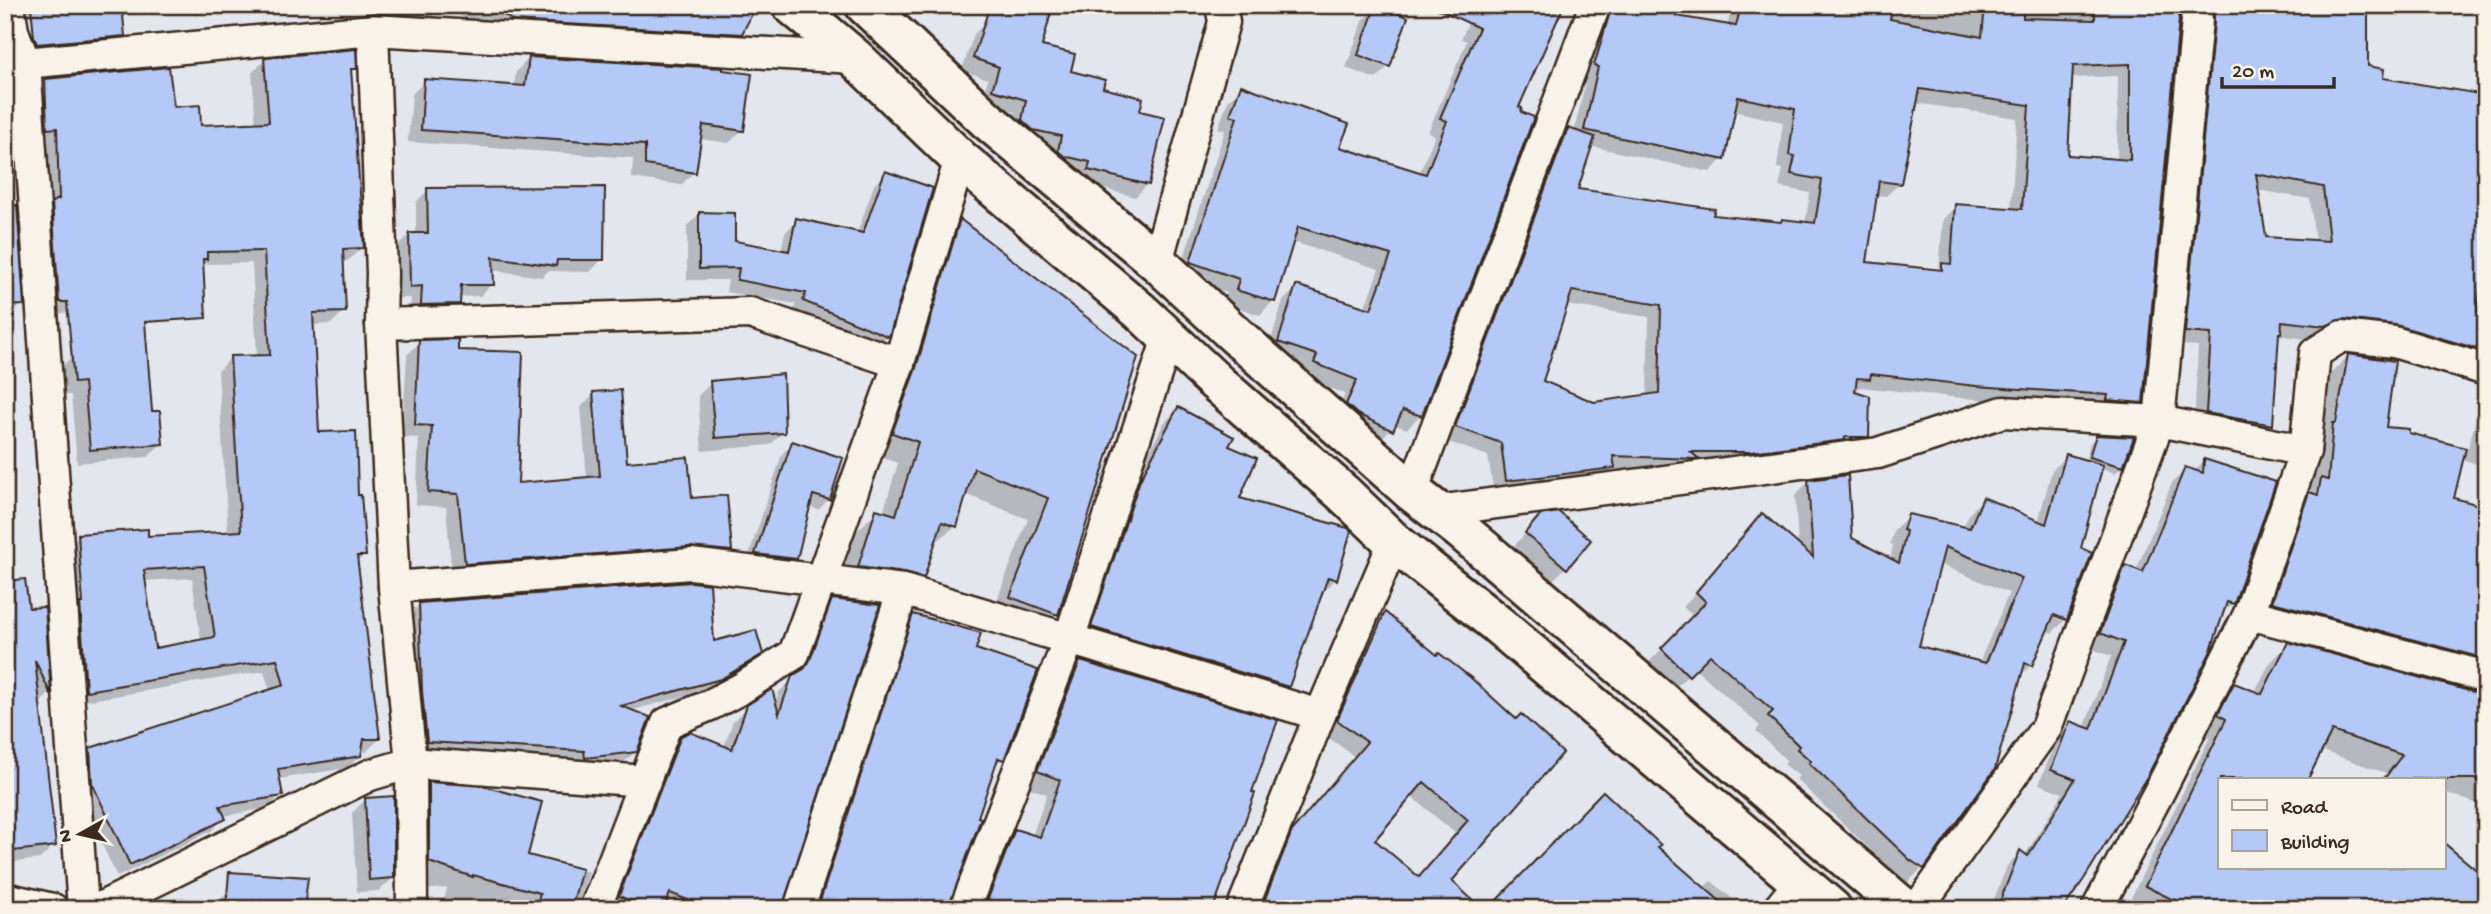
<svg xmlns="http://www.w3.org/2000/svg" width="2491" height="914" font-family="'Gochi Hand',sans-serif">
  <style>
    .shadow { fill: #0003; fill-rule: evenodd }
    .building { fill: #b5c9f8; stroke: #3b2a1e; stroke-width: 2; fill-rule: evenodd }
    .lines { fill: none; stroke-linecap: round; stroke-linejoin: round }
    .minor-casing { stroke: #3b2a1e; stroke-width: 35 }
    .secondary-casing { stroke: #3b2a1e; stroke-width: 44 }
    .minor { stroke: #f7f3e8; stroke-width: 30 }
    .secondary { stroke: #f7f3e8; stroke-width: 38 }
  </style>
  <rect width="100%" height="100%" fill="#e3e6ed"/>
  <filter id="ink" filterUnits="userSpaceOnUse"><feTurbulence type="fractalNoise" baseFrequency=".0143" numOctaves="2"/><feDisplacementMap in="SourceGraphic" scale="14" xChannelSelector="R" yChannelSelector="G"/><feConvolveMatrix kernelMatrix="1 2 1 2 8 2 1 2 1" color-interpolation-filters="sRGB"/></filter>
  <g filter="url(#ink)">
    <!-- shadow -->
    <g class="shadow">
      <polygon points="27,5 120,5 123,35 110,48 42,55"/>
      <polygon points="190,5 214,5 196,16"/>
      <polygon points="386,5 441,5 420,28"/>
      <polygon points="444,5 732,5 740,33 722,51 495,37"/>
      <polygon points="912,5 943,5 934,15"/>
      <polygon points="1476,5 1517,108 1420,415 1407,429 1394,424 1378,443 1334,418 1345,394 1301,377 1305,368 1266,356 1283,301 1297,287 1364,309 1379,269 1293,242 1273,301 1260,315 1224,303 1227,293 1178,276 1225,130 1218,128 1228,101 1242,87 1338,149 1419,174 1435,135 1428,132 1467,41 1461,39"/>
      <path d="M1600 5H1676L1674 18 1727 27 1732 5H2176L2178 20 2141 402 2128 415 2096 408 1962 398 1860 387 1854 393 1868 436 1854 449 1682 472 1611 469 1600 481 1494 494 1488 456 1443 440 1555 143 1568 130 1574 132 1586 80 1582 79ZM2118 76 2117 161 2066 157 2071 78ZM1915 103 2017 118 2011 210 1956 206 1943 219 1939 269 1937 271 1865 264 1875 195 1886 196 1900 183ZM1733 111 1783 122 1777 168 1783 169 1779 187 1810 193 1805 224 1782 220 1779 224 1711 216 1576 190 1590 146 1710 172 1723 159ZM1566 305 1649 317 1647 397 1594 404 1541 382Z"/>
      <path d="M2193 5H2366V67L2381 80 2486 96V329L2453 358 2277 335 2272 424 2258 437 2194 426 2198 346 2173 345ZM2257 190 2310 199 2315 242 2264 239Z"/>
      <polygon points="1376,7 1389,66 1376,79 1346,68 1363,20"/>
      <polygon points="986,22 1040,48 1069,73 1101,89 1147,185 1135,197 1077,182 1010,133 1015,112 981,102 988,79 962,70 974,34"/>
      <polygon points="529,58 742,130 729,143 699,139 694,172 681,185 632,178 633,158 408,142 412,94 425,81 514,87 516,72"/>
      <path d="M264 60 355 68 350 73 362 247 349 260 342 261 344 311 331 324 312 325 317 434 357 497 364 555 356 563 379 739 366 752 360 751V755L347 768 278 779 281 795 268 808 223 816 224 818 211 831 117 877 80 796 77 763 90 750 270 691 264 671 73 703 66 549 79 536 147 538 228 533 218 371 230 358 257 357 252 263 201 264 190 304 47 314 34 131 47 118 172 109 200 127 256 125 252 73ZM192 578 201 641 153 650 144 581Z"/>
      <polygon points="5,121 10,121 22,304 5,321"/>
      <polygon points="886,173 887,336 875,348 792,313 796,304 726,292 728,280 687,280 687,226 699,214 733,243 781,251 785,233 797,220 857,233 874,185"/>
      <polygon points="428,190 602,259 590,272 548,271 542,277 492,270 492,284 480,296 459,297 458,303 446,316 410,317 411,298 398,298 397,247 409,235 416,235 416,202"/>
      <polygon points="961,221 1136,358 1057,614 1036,635 990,618 1028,519 965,494 955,526 932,546 923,577 902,598 838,587 856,532 877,511 883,513 898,463 872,454 940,242"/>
      <polygon points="420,342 456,351 516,485 587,479 581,407 594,394 626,464 690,500 730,551 717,564 452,576 446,507 416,505 419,438 402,437 407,355"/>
      <polygon points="72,356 150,413 161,444 148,457 77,463 71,395 61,395 59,370"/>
      <polygon points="2348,356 2385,429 2467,450 2480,407 2486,402 2486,467 2461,459 2452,499 2486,509 2486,807 2444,792 2444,779 2381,779 2386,773 2320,750 2306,779 2220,779 2220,867 2444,867 2444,846 2486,881 2486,909 2138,909 2128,904 2210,737 2201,733 2216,703 2234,685 2254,693 2270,663 2288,644 2485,696 2485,690 2255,620 2303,498 2311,491 2315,443 2319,438 2330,374"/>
      <polygon points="711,383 783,432 770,445 702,451 698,396"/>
      <polygon points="1178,409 1227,447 1237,499 1336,579 1321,593 1288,686 1273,701 1078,641 1126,496 1164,423"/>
      <path d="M2097 437 2122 467 2115 473 2101 468 2079 550 2066 619 2052 633 2045 630 2031 665 2019 677 1993 769 1922 868 1908 882 1896 874 1796 779 1799 776 1784 764 1787 761 1756 731 1760 726 1695 668 1674 689 1648 663 1694 617 1683 607 1749 530 1798 546 1795 496 1809 481 1851 539 1890 560 1893 545 1890 544 1894 530 1908 516 1963 528 1969 514 1983 499 2038 522 2052 470 2066 456 2085 461 2090 443ZM1939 564 2009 593 1979 663 1917 648Z"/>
      <polygon points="792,443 829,499 818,510 809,506 796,559 785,569 746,564 782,454"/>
      <polygon points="2204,461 2233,603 2222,614 2061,909 1990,909 2007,866 2020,852 2025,855 2063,793 2039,784 2057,737 2071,723 2084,729 2111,656 2087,647 2111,581 2125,567 2136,571 2172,483 2186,469 2194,471"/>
      <polygon points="1541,517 1566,567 1553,580 1513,547"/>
      <polygon points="833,601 780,909 606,909 667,753 682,738 724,747 733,721 748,707 775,704 779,692 797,675 819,615"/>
      <polygon points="420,604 712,644 761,653 749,665 708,690 629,711 636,751 623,763 574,769 415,753 408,616"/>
      <polygon points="43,609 49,694 38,705 54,845 40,859 5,863 5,612"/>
      <path d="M1385 615 1516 721 1450 881 1480 909H1254L1279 847 1355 757 1324 734 1371 628ZM1410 795 1456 834 1418 879 1373 840Z"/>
      <polygon points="914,616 974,650 1002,759 993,768 946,909 809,909 900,631"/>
      <polygon points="1081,663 1210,909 976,909 1001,845 1015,831 1032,836 1047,794 1024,786 1066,677"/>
      <polygon points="429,784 526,856 589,872 576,909 442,909 447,888 416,890 415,798"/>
      <polygon points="365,800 393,878 379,891 357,892 352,813"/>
      <polygon points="1656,847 1703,888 1711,881 1745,909 1490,909"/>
      <polygon points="228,892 284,909 169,909 180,897 218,902"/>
    </g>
    <!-- building -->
    <g class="building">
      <polygon points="31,5 122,5 125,36 37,44 34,37"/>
      <polygon points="489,5 735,5 752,14 742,34 513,21"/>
      <polygon points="990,5 1053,5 1042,46 1075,54 1071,71 1105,80 1103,88 1143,98 1140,111 1165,117 1149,185 1088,170 1090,162 1064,156 1058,151 1061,136 1033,130 1022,120 1026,100 992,90 999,67 973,58"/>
      <polygon points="1376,5 1408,17 1390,67 1358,55"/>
      <polygon points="1430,5 1564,5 1519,107 1522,108 1521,112 1534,117 1422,416 1403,410 1393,431 1357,414 1346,404 1357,380 1314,363 1317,355 1278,342 1296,285 1371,309 1391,255 1298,227 1275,302 1236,290 1239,279 1190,262 1237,117 1230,115 1241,85 1349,124 1340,147 1426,174 1447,121 1440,118 1479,28"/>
      <path d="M1612 5H1678L1676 16 1736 26 1741 5H1863L1892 9 1890 19 1982 37 1985 5 2023 8V18L2095 20V9L2136 8V5H2173L2174 14 2178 13 2179 20 2143 403 2107 400 2108 395 1976 386 1871 374 1870 379 1857 378 1855 391 1870 396 1869 437H1845V440L1751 452H1691L1699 459H1696L1613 456 1615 468 1506 481 1501 443 1455 427 1568 128 1595 137 1578 189 1715 209 1713 215 1781 222 1782 219 1815 223 1822 180 1791 174 1795 156 1789 155 1795 109 1738 97 1725 160 1584 130 1598 67 1594 66ZM2130 64V160L2068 155 2073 66ZM1920 89 2029 105 2022 209 1955 204 1951 264 1942 263V270L1867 262 1879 181 1901 184ZM1572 291 1661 305 1659 393 1594 402 1543 381Z"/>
      <path d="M2269 5H2368V66L2384 69 2383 78 2486 95V255L2477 311 2486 312V348L2471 347 2396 325 2344 319 2325 326 2282 321 2281 333H2279L2273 425 2206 413 2211 334 2185 332 2214 22V11L2269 8ZM2256 174 2323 187 2329 241 2266 237Z"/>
      <path d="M356 49 357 69H351L364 248 343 249 346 312 313 313 319 432 356 431 358 495H361L366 556H357L380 739H364L361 756 278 769 283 796 220 806 226 819 130 865 92 783 90 748 284 685 277 659 86 691 80 603H83L78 534 148 529V536L241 531 230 356 270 355 264 251 207 252V259H203L206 318 145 322 152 411H160L163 444 90 450 84 382 74 383 67 302H59L52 202 59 199 57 128 47 129 45 79 169 67 174 107 200 105 201 125 269 122 264 58ZM204 566 215 637 155 648 144 570Z"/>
      <polygon points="529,57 723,68 723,70 752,74 744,131 703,125 696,173 645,165 645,145 421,130 424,79 525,86"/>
      <polygon points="885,171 933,188 889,337 803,301 806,293 737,280 739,268 699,269 699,212 735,213 735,241 789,251 796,218 863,233"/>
      <polygon points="605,187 604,260 557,260 556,266 493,257 494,285 461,285 460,304 421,305 422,286 410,287 409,233 428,233 427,188"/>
      <polygon points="17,205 24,305 5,306 5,206"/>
      <polygon points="960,219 1138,357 1058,615 1010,597 1048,498 974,468 957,527 942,522 924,578 905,573 858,567 876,509 896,515 918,442 892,433 916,368"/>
      <polygon points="458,339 458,350 523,352 518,483 600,476 593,392 621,390 627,462 688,457 692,498 727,495 732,551 690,547 465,564 458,494 428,492 432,426 415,425 419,340"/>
      <polygon points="2348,354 2395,361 2386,427 2409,429 2409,433 2466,448 2454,498 2486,507 2486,659 2272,602 2309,492 2318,495 2321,478 2328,480 2333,423 2336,423"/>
      <polygon points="783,374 785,433 715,438 710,381"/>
      <polygon points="1178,407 1234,437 1229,446 1257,458 1240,498 1348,528 1351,531 1337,580 1328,577 1289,687 1091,627 1140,480"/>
      <polygon points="2096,435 2134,437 2123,467 2089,457"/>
      <polygon points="792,441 843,458 830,500 813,495 797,559 755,554"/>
      <path d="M2066 454 2103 465 2081 548 2092 553 2067 620 2054 615 2032 666 2025 663 1995 769 1924 869 1910 860 1809 763 1811 761 1797 749 1799 746 1768 716 1773 711 1710 655 1689 676 1661 648 1706 602 1696 592 1762 513 1813 557 1808 480 1848 475 1852 538 1899 563 1906 531 1903 530 1908 514 1970 528 1983 497 2046 524ZM1945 547 2022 578 1986 663 1919 646Z"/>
      <polygon points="2204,459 2276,482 2234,604 2227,602 2210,653 2148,775 2084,879 2063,909 1997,909 2020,850 2028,856 2075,779 2051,770 2070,721 2091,729 2124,642 2100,633 2125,565 2143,572 2185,467 2203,473"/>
      <polygon points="1559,512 1591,540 1567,569 1525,533 1540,515"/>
      <polygon points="25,579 29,608 45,607 51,695 35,660 56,846 5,852 5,581"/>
      <polygon points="691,582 710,584 714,641 756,630 763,654 721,679 621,706 650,717 637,752 585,758 584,751 427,742 422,691 419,603"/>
      <polygon points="832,599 880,605 782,909 711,909 670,893 664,909 651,909 619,896 681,736 690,732 732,749 747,705 772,689 779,714 792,676 804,669 810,660"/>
      <path d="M1385 612 1437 655 1439 653 1470 677 1516 719 1521 714 1563 753 1452 881 1482 909H1261L1292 831 1367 742 1337 720ZM1424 782 1468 820 1419 877 1375 840Z"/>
      <polygon points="913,614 981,633 976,649 1038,670 1004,760 998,758 978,817 981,818 948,909 835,909 819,904"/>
      <polygon points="2288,642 2477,693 2476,696 2486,700 2486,779 2384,779 2402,755 2332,731 2308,779 2220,779 2220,867 2444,867 2444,843 2486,878 2486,909 2192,909 2145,886 2226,719 2218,714 2234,683 2262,694"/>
      <polygon points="1080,661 1278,720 1252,792 1255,793 1213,909 984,909 1015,829 1040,837 1060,780 1037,771"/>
      <polygon points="429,782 483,786 542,802 528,855 582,869 571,909 538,901 540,893 473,875 473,877 429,862"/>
      <polygon points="1603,791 1661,845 1658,847 1729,909 1488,909"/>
      <polygon points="394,796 394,878 369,880 365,798"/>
      <polygon points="229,872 308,877 304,909 226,909"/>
    </g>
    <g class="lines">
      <!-- minor casing -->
      <g class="minor-casing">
        <g id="minor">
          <polyline points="9,5 13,31 25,63 83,909"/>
          <polyline points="855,58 373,30 382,273 381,324 394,587 691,564 903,590 1069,639 1168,338"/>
          <polyline points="25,63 373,30"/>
          <polyline points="1157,262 1224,22 1221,5"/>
          <polyline points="381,324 750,313 899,363"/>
          <polyline points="2305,451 2315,353 2342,336 2394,342 2486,370"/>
          <polyline points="1412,492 1595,5"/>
          <polyline points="1436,511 1878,453 2003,412 2159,421 2197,20 2195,5"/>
          <polyline points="394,587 411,763 412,909"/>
          <polyline points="5,898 53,909"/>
          <polyline points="98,909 370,775 411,763 645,781"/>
          <polyline points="595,909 667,723 710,705 742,688 794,654 899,363 960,159"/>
          <polyline points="799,909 903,590"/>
          <polyline points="965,909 1069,639 1320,715"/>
          <polyline points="1242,909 1320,715 1394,542"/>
          <polyline points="1778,909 1801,881"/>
          <polyline points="1917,909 2046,728 2159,421 2305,451 2249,614 2486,677"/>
          <polyline points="2097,909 2160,790 2249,614"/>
        </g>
      </g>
      <!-- secondary casing -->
      <g class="secondary-casing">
        <g id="secondary">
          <polyline points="792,5 855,58 960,159 1140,311 1217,383 1343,493 1394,542 1497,624 1832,909"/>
          <polyline points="865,5 987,120 1157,262 1231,331 1412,492 1461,530 1905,909"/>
        </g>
      </g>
      <!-- minor -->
      <use href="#minor" class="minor"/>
      <!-- secondary -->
      <use href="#secondary" class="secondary"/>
    </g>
  </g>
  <!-- margin -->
  <rect width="2491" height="914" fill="none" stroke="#f7f3e8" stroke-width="28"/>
  <rect x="14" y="14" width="2463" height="886" fill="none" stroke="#3b2a1e" stroke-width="2.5" filter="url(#ink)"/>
  <!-- legend -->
  <rect x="2218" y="778" width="228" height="91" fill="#f7f3e8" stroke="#aca397" stroke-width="2"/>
  <rect x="2232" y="800" width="35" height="10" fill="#f7f3e8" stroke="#aca397" stroke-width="2"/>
  <text x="2281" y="813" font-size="21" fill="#3b2a1e">Road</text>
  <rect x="2232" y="830" width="35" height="21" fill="#b5c9f8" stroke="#aca397" stroke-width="2"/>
  <text x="2281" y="848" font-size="21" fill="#3b2a1e">Building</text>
  <!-- north arrow -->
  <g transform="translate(80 834) rotate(262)" stroke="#f7f3e8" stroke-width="5" paint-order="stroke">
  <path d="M0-5L12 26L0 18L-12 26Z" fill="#3b2a1e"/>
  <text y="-10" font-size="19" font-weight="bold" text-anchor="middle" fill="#3b2a1e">N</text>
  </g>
  <!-- scale -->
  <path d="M2222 77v10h112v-10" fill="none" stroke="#3b2a1e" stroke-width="3.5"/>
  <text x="2232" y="77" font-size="21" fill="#3b2a1e" stroke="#f7f3e8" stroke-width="5" paint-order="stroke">20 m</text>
</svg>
